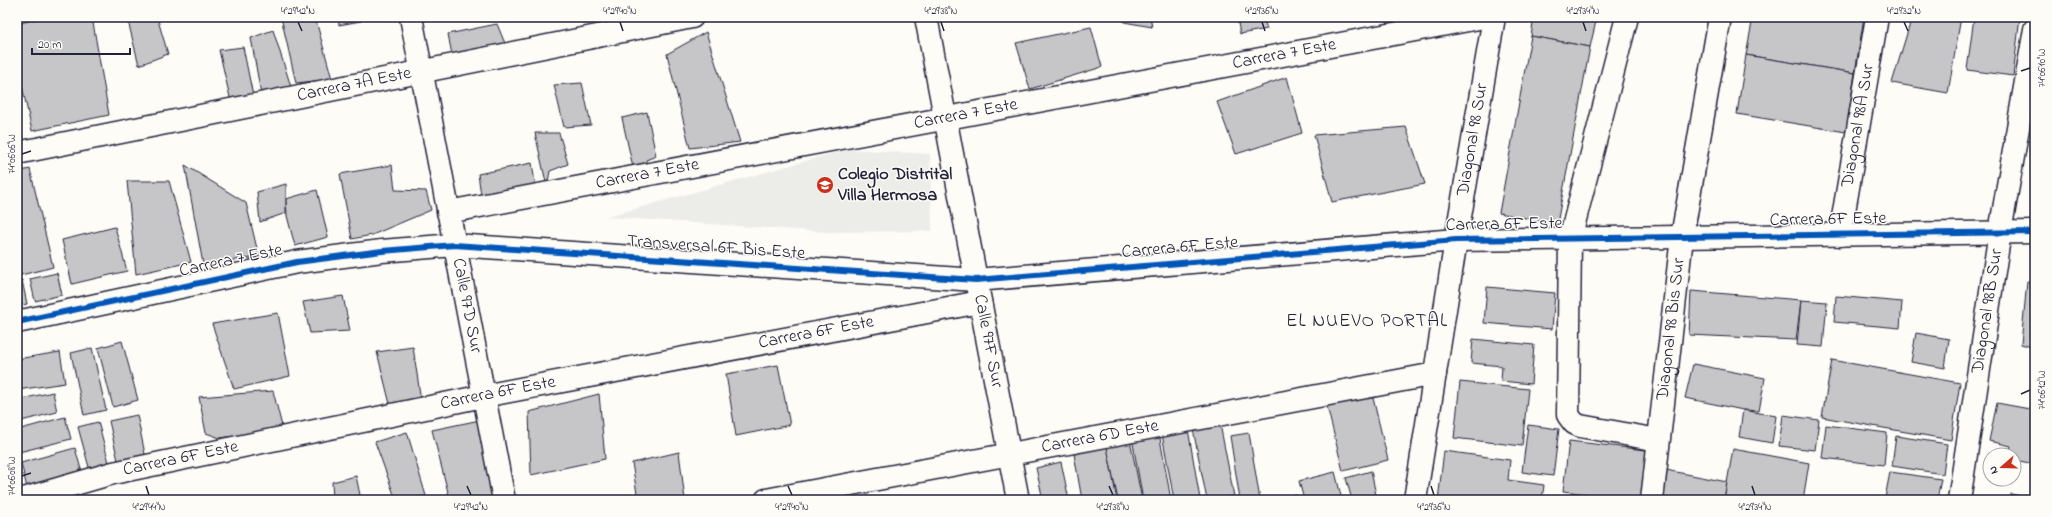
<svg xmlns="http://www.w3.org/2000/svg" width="2052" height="517" font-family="'Indie Flower',sans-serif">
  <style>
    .built { fill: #ecece9 }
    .building { fill: #c6c6c8; stroke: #22223b }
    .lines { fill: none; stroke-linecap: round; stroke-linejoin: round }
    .minor-casing { stroke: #22223b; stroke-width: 25 }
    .minor { stroke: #fdfcf7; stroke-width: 22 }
    .cycleway-casing { stroke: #fdfcf7; stroke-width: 8 }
    .cycleway { stroke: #0057b8; stroke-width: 6 }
    .ticks { fill: none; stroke: #22223b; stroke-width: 1.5 }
    .labels { text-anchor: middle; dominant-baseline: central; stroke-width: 3; stroke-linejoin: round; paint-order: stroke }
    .street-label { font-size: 18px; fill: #22223b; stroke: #fdfcf7 }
    .poi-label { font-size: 18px; font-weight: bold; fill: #22223b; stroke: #fdfcf7; text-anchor: start }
    .neighbourhood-label { font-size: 19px; letter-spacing: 1px; fill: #22223b; stroke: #fdfcf7 }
    .neatline { fill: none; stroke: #22223b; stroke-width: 1.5 }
    .ticks-label { font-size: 10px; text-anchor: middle; fill: #22223b }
  </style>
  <rect width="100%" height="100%" fill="#fdfcf7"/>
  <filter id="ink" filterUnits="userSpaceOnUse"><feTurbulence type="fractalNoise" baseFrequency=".025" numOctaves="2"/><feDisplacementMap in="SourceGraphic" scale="8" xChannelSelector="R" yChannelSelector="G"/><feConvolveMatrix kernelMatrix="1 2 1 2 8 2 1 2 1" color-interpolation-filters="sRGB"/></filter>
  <g filter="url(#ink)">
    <!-- built -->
    <polygon class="built" points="848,149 930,154 932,231 827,232 606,217"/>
    <!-- building -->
    <g class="building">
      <polygon points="45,17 92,17 109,115 32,131 17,63 17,24"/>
      <polygon points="127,17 157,17 168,54 139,65"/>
      <polygon points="281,17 315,17 332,79 296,83"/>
      <polygon points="338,17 360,17 361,21 339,25"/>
      <polygon points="1123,17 1150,17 1152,27 1124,22"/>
      <polygon points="1237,17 1263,17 1267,29 1240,34"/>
      <polygon points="1534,17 1597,17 1590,47 1531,36"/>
      <polygon points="1753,17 1864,17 1855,73 1746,55"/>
      <polygon points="1912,17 1961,17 1948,93 1892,83"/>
      <polygon points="1974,17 2020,17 2013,76 1967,70"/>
      <polygon points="497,24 506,46 453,60 448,34"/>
      <polygon points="1091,27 1102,67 1030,89 1016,43"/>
      <polygon points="273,30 293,93 262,100 251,38"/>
      <polygon points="706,32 740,142 690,148 667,54"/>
      <polygon points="1531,36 1590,47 1557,224 1499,213"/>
      <polygon points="243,47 254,101 232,106 219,50"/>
      <polygon points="1746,55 1855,73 1846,132 1737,114"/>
      <polygon points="1287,77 1302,133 1236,154 1217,102"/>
      <polygon points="582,83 591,125 564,127 554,85"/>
      <polygon points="647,112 656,156 646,160 647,168 634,172 622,118"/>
      <polygon points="1406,127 1425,184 1332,202 1314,135"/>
      <polygon points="535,133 559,133 568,164 550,171 547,187"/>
      <polygon points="532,163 536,190 482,202 478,174"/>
      <polygon points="185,165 246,203 259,257 203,264"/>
      <polygon points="392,165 395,190 426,191 431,210 372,235 352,239 340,174"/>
      <polygon points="30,169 53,267 17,276 17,172"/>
      <polygon points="127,181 169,181 191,262 136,274"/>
      <polygon points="286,184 286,213 260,222 257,192"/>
      <polygon points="317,190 328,237 295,246 287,216 286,199"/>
      <polygon points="115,227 127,271 72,284 62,240"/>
      <polygon points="57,273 62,295 35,301 30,279"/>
      <polygon points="22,280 27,304 17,306 17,281"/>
      <polygon points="2027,281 2035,283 2035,348 2021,344"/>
      <polygon points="1487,287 1555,293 1552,329 1484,323"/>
      <polygon points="1691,291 1801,300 1796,340 1689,335"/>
      <polygon points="343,296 350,331 310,333 303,302"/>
      <polygon points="1836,296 1902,302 1900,328 1834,322"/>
      <polygon points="1801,300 1827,302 1823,347 1797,345"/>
      <polygon points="278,313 290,376 234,389 212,324"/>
      <polygon points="1916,333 1949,339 1945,368 1911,362"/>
      <polygon points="1473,339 1534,345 1531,384 1501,381 1502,366 1471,363"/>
      <polygon points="122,341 138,400 113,407 98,348"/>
      <polygon points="413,347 421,401 391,408 377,352"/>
      <polygon points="92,348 106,410 84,415 71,353"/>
      <polygon points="60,352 65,383 17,390 17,359"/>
      <polygon points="1832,360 1960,383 1951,440 1822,417"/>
      <polygon points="1693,364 1765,378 1759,411 1743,410 1685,398"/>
      <polygon points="778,365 790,425 736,436 726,374"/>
      <polygon points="1460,382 1528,389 1522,446 1454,438"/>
      <polygon points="273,391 283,430 220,438 206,433 199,397"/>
      <polygon points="53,392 57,412 17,422 17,400"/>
      <polygon points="599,394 605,459 531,475 529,412"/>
      <polygon points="1372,394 1388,460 1343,471 1327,406"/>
      <polygon points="1997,403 2035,410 2035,464 2014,460 2014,455 2009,455 2011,446 1989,441"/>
      <polygon points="1743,410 1776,416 1772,443 1739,437"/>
      <polygon points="137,415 146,459 119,465 109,421"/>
      <polygon points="1783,415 1819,420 1815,450 1779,446"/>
      <polygon points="65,417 71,439 19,452 17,430"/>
      <polygon points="480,420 494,500 450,500 432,430"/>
      <polygon points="98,422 110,466 90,471 78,427"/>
      <polygon points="1220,424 1234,496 1207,500 1193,429"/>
      <polygon points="1528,425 1559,429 1553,476 1522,472"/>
      <polygon points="1826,425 1887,433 1884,465 1822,458"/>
      <polygon points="1188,429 1200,499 1174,500 1162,434"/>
      <polygon points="407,432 426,496 396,500 375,442"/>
      <polygon points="1159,433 1171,500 1143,500 1132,438"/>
      <polygon points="1249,433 1260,500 1240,500 1230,436"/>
      <polygon points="1896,436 1947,444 1943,474 1892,466"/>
      <polygon points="1130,440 1142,500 1118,500 1106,444"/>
      <polygon points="1569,441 1654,451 1648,500 1634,500 1563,491"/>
      <polygon points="1107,447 1117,500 1082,500 1074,454"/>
      <polygon points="75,448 82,473 27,488 21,463"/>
      <polygon points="1733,449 1809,463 1803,500 1724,500"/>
      <polygon points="1444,451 1510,460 1508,480 1544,485 1542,500 1438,500"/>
      <polygon points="679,452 685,500 638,500 632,463"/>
      <polygon points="1061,462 1069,500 1043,500 1036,468"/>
      <polygon points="1666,470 1727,482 1724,500 1660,500"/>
      <polygon points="1371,471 1376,495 1352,500 1346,478"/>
      <polygon points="1335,472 1342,500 1304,500 1299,481"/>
      <polygon points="1890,472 1941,479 1937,500 1897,500 1885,498"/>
      <polygon points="356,476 361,500 333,500 332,482"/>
      <polygon points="2011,494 2035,499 2035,500 2009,500"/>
      <polygon points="1296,495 1297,500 1272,500"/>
    </g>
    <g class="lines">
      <!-- minor casing -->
      <g class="minor-casing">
        <g id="minor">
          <path id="s1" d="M411 17 504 500"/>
          <path id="s2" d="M926 17 1018 500"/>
          <polyline points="1627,17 1570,239 1568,415 1574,423 1580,426 1658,440"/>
          <path id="s3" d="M17 153 692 17"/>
          <path id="s4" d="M448 212 1484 17"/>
          <path id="s5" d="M1840 235 1877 17"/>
          <polyline points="17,322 297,262 382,251 454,245 976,280 1456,240 2035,232"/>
          <path id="s6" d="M20 500 113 473 483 396 980 302"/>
          <path id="s7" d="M766 500 1435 374"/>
          <path id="s8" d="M1415 500 1456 240 1494 17"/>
          <path id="s9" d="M1652 500 1682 237 1720 17"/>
          <path id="s10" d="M1959 500 2000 232 2035 29"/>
        </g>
      </g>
      <!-- minor -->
      <use href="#minor" class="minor"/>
      <!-- cycleway casing -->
      <g class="cycleway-casing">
        <polyline id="cycleway" points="17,322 297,262 382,251 454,245 976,280 1456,240 2035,232"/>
      </g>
      <!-- cycleway -->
      <use href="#cycleway" class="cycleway"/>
    </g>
  </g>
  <!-- ticks -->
  <path class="ticks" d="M298 22 302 31M620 22 623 31M941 22 944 31M1262 22 1265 31M1583 22 1586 31M1904 22 1908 31M2021 71 2030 68M22 154 31 151M2021 394 2030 390M22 476 31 473M146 486 149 495M467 486 471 495M788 486 792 495M1109 486 1113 495M1431 486 1434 495M1752 486 1755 495"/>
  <!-- icons -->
  <defs>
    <g id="school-disc" transform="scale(0.9)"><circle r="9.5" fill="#c8321e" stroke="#fdfcf7"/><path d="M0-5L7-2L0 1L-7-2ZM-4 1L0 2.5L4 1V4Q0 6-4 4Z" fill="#fff"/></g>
  </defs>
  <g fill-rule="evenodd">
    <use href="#school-disc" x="825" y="185"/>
  </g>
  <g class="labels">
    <!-- street labels -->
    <g class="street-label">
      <text stroke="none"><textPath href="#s4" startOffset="851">Carrera 7 Este</textPath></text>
      <text stroke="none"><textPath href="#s3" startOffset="344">Carrera 7A Este</textPath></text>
      <text stroke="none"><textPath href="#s4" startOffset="527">Carrera 7 Este</textPath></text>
      <text stroke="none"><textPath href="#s5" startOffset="111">Diagonal 98A Sur</textPath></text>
      <text stroke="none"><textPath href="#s8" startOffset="365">Diagonal 98 Sur</textPath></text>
      <text stroke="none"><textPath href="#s4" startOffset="203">Carrera 7 Este</textPath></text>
      <text transform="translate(1828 220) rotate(-1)">Carrera 6F Este</text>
      <text transform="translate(1504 225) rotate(-1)">Carrera 6F Este</text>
      <text transform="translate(716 248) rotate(4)">Transversal 6F Bis Este</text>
      <text transform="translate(1180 248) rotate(-5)">Carrera 6F Este</text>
      <text transform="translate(231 261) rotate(-12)">Carrera 7 Este</text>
      <text stroke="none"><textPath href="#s1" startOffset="294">Calle 97D Sur</textPath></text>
      <text stroke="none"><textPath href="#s10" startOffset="191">Diagonal 98B Sur</textPath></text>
      <text stroke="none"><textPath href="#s9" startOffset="172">Diagonal 98 Bis Sur</textPath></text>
      <text stroke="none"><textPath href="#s6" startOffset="814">Carrera 6F Este</textPath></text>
      <text stroke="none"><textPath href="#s2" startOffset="330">Calle 97F Sur</textPath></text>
      <text stroke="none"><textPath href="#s6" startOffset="490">Carrera 6F Este</textPath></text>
      <text stroke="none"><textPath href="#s7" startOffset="340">Carrera 6D Este</textPath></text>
      <text stroke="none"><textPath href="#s6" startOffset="166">Carrera 6F Este</textPath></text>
    </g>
    <!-- poi labels -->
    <g class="poi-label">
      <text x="838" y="175">Colegio Distrital<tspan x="838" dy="21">Villa Hermosa</tspan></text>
    </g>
    <!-- neighbourhood labels -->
    <g class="neighbourhood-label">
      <text x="1367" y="321">EL NUEVO PORTAL</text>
    </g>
  </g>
  <!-- margin -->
  <rect width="2052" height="517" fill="none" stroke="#fdfcf7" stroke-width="44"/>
  <!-- north arrow -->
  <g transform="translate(2002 467) rotate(250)"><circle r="19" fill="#fdfcf7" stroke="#a5a5ac"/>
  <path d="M0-3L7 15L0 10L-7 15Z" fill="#c8321e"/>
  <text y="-6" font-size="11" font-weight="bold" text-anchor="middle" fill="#22223b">N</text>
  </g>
  <!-- scale -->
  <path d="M32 48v6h98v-6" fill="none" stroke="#22223b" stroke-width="2"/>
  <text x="38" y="48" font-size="12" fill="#22223b" stroke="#fdfcf7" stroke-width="3" paint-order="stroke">20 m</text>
  <rect x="22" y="22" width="2008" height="473" class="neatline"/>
  <g class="ticks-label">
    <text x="298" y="14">4°29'42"N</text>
    <text x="620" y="14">4°29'40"N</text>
    <text x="941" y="14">4°29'38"N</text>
    <text x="1262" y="14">4°29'36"N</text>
    <text x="1583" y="14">4°29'34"N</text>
    <text x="1904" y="14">4°29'32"N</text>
    <text transform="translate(2041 68) rotate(-90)" y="4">74°06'10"W</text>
    <text transform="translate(11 154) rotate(-90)" y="4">74°06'06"W</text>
    <text transform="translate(2041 390) rotate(-90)" y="4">74°06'12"W</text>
    <text transform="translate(11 476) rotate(-90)" y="4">74°06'08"W</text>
    <text x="149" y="510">4°29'44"N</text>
    <text x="471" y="510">4°29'42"N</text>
    <text x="792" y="510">4°29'40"N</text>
    <text x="1113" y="510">4°29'38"N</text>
    <text x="1434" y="510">4°29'36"N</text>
    <text x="1755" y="510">4°29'34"N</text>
  </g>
</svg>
